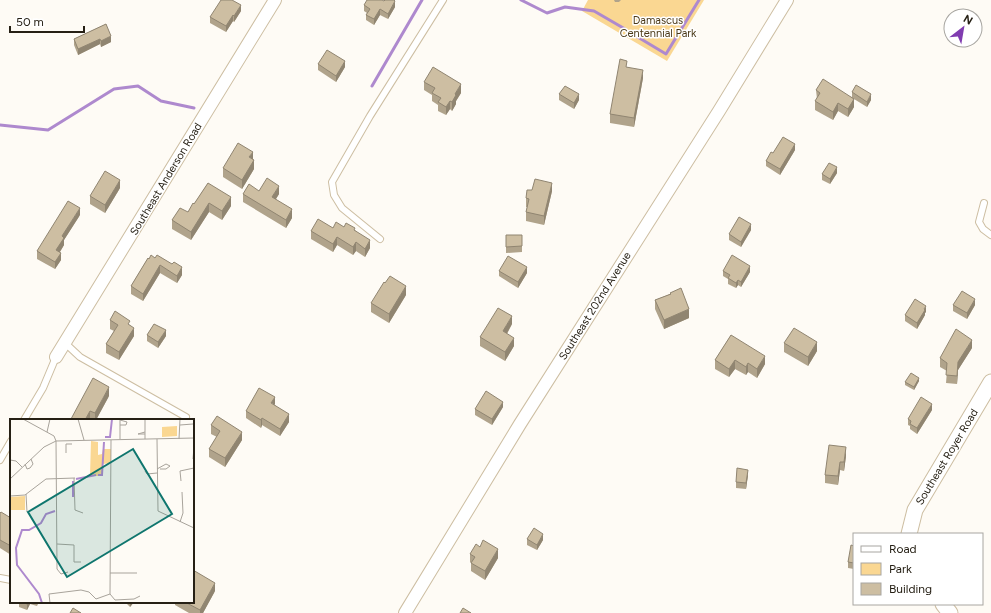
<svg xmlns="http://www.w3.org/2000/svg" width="991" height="613" font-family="Figtree,sans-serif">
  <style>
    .green { fill: #fad792 }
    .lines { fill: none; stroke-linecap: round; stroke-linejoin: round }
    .stream { stroke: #ae89ce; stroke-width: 3 }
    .service-casing { stroke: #cdbea2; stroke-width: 8 }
    .minor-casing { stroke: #cdbea2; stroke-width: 14 }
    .tertiary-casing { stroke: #cdbea2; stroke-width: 17 }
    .service { stroke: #fff; stroke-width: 6 }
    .minor { stroke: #fff; stroke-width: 12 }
    .tertiary { stroke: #fff; stroke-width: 15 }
    .wall { fill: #b0a38b }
    .shaded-wall { fill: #908571 }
    .building { fill: #cdbea2; stroke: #908571 }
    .labels { text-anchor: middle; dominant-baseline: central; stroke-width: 3; stroke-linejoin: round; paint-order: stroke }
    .park-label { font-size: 11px; fill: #4b3a19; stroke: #fff }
    .street-label { font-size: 11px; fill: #262015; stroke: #fff }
    .inset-river { fill: none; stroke: #ae89ce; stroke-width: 2 }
    .inset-road { fill: none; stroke: #a8a39b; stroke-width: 1 }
    .view { fill: #0f766e; fill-opacity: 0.15; stroke: #0f766e; stroke-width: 2 }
    .inset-edge { fill: none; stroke: #262015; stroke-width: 2 }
  </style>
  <rect width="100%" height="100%" fill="#fefbf5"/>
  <!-- green -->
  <polygon class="green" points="588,0 704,0 667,61 582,11"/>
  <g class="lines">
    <!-- stream -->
    <g class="stream">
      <polyline points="521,0 547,13 565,7 594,11 625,29"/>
      <polyline points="636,36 666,54 699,0"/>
      <polyline points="372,86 422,0"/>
      <polyline points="0,125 48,130 114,89 138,86 161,101 194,108"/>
    </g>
    <!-- service casing -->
    <g class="service-casing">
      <g id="service">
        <polyline points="984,203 979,222 983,229 991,235"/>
        <polyline points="380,239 342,208 334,195 332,182 370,116 443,0"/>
        <polyline points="65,343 80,357 186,417 184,420"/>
        <polyline points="24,420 43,388 56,357"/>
        <polyline points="0,460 11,441"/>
        <polyline points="0,578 11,580"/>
      </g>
    </g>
    <!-- minor casing -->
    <g class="minor-casing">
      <g id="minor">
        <polyline points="56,357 275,0"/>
        <polyline points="405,613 520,424 719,111 787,0"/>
      </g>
    </g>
    <!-- tertiary casing -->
    <g class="tertiary-casing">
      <g id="tertiary">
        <polyline points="909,534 915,510 991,382"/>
        <polyline points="943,604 950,613"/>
      </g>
    </g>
    <!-- service -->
    <use href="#service" class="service"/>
    <!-- minor -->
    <use href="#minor" class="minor"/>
    <!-- tertiary -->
    <use href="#tertiary" class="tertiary"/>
  </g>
  <!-- wall -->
  <g class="wall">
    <polygon points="614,0 621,0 619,2 615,2"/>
    <polygon points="364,5 395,7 388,19 380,15 374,25 366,20 366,15 367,13 364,11"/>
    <polygon points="241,11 234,22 233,21 226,32 210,23 210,17"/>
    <polygon points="106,24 111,42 101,47 100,44 78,55 74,45 74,39"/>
    <polygon points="318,64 345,67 336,82 318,70"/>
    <polygon points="627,67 643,78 634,127 610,123 610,114"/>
    <polygon points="424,82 461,93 456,101 456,104 452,111 450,109 446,115 438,111 438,105 432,101 432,95 424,90"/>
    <polygon points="816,90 852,97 852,92 871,100 867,107 854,99 854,107 848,117 838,111 833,120 815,110 815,101 817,99"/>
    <polygon points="559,94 579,100 574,109 559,100"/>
    <polygon points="795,150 780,175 766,166 766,161 773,153"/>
    <polygon points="253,159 254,169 242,189 223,177 223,168"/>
    <polygon points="837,173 830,184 822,180 822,174"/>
    <polygon points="208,183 231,206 222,220 209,212 191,240 172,229 172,220 188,212 194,204"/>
    <polygon points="120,188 105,213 90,204 90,196"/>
    <polygon points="532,190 552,191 544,225 526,221 526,212 527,207 526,207 526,198"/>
    <polygon points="259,191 279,194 276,199 292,218 286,228 243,202 243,194"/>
    <polygon points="80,215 64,240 64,245 60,252 61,260 55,269 37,259 37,251"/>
    <polygon points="344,227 355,230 370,248 365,257 356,251 353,255 337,245 333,252 311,239 311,231"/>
    <polygon points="751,230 741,247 729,240 729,234"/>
    <polygon points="506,235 522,246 522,252 506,253"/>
    <polygon points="148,258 182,275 177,283 160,273 143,301 131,294 131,286"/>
    <polygon points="499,271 527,273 518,288 499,276"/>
    <polygon points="723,271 750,272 741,287 738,285 736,288 728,284 728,279 723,276"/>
    <polygon points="670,293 689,318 664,329 655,309 655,300 670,294"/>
    <polygon points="406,295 389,323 371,312 371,303"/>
    <polygon points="953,305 975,305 967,319 953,311"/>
    <polygon points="926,312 925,313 925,315 917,329 905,321 905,315"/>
    <polygon points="110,320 130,325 134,336 119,360 106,353 106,344 114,331 110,329"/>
    <polygon points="512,324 507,334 514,346 505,361 480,346 480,337"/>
    <polygon points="147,335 166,336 158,348 147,341"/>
    <polygon points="731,335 765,364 757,378 748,372 746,375 735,369 729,377 715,369 715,360"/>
    <polygon points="784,343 817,351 808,366 784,352"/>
    <polygon points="972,348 958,370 957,384 946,383 947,371 940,367 940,358"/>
    <polygon points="919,381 914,390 905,385 905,382"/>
    <polygon points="109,396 96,420 91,420 90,419 90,420 71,420 71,419"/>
    <polygon points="275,405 289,422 280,436 262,425 261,428 246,418 246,411"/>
    <polygon points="503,407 492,425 475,415 475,409"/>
    <polygon points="932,410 917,434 910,429 910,426 908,425 908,419"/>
    <polygon points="211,425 242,440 225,467 209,457 209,449 217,437 211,434"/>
    <polygon points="846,456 844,471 840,470 838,485 825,483 825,475"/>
    <polygon points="748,475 746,489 736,488 736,482"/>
    <polygon points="0,513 11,518 11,555 0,548"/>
    <polygon points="527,539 543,540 537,550 527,545"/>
    <polygon points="854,546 854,569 848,568 848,562"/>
    <polygon points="470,554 498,558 485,580 471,571 471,563 470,562"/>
    <polygon points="215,591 203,613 189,613 175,605 175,602 193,602"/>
    <polygon points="19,602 39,602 37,606 30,604 27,610 19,607"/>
    <polygon points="125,602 134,602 130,607"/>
  </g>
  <!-- shaded-wall -->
  <g class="shaded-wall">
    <polygon points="395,1 395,7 388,19 388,14"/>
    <polygon points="241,5 241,11 234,22 234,16"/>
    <polygon points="380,9 380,15 374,25 374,19"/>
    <polygon points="233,15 233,21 226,32 226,26"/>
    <polygon points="111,36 111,42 101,47 101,41"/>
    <polygon points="100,39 100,44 78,55 78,49"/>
    <polygon points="345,61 345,67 336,82 336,76"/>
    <polygon points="643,70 643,78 634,127 634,118"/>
    <polygon points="461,84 461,93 456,101 456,104 452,111 452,102 455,94"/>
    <polygon points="579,94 579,100 574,109 574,103"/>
    <polygon points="871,94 871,100 867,107 867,102"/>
    <polygon points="854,99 854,107 848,117 848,109"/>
    <polygon points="450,101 450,109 446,115 446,107"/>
    <polygon points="838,103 838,111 833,120 833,112"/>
    <polygon points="795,144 795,150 780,175 780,169"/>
    <polygon points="253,152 253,160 249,157"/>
    <polygon points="254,160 254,169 242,189 242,180"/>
    <polygon points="837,167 837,173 830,184 830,179"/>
    <polygon points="120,180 120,188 105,213 105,205"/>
    <polygon points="552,183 552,191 544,225 544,216"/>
    <polygon points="279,186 279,194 272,205 272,197"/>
    <polygon points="231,197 231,206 222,220 222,211"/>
    <polygon points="209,203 209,212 191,240 191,232"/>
    <polygon points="80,208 80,215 64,240 64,245 56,258 56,250 62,236"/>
    <polygon points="292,209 292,218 286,228 286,220"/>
    <polygon points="751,224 751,230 741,247 741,242"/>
    <polygon points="337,237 337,245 333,252 333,244"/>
    <polygon points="370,240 370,248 365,257 365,249"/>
    <polygon points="356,242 356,251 353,255 353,247"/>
    <polygon points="61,253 61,260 55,269 55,262"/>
    <polygon points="160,265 160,273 143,301 143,294"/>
    <polygon points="750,266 750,272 741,287 741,282"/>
    <polygon points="182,267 182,275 177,283 177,276"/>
    <polygon points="527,267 527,273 518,288 518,282"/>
    <polygon points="738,280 738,285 736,288 736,283"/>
    <polygon points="406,286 406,295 389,323 389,314"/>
    <polygon points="975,299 975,305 967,319 967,313"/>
    <polygon points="926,306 926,312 925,313 925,315 917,329 917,323"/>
    <polygon points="689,309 689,318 664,329 664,320"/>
    <polygon points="512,316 512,324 503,340 503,331"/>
    <polygon points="134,328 134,336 119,360 119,352"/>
    <polygon points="166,330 166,336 158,348 158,342"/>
    <polygon points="514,338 514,346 505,361 505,352"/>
    <polygon points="972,340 972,348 958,370 957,384 957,376 958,362"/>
    <polygon points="817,342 817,351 808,366 808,357"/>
    <polygon points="765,356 765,364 757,378 757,369"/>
    <polygon points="735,360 735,369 729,377 729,369"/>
    <polygon points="748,363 748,372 746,375 746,367"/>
    <polygon points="919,378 919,381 914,390 914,387"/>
    <polygon points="109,387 109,396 96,420 95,420 95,413"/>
    <polygon points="275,397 275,405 271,403"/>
    <polygon points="503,402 503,407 492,425 492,419"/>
    <polygon points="932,404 932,410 917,434 917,428"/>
    <polygon points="90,411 90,420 85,420"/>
    <polygon points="289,414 289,422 280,436 280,429"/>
    <polygon points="262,418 262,425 261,428 261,420"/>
    <polygon points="242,432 242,440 225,467 225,458"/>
    <polygon points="846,447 846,456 844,471 844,462"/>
    <polygon points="840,462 840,470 838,485 838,476"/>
    <polygon points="748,470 748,475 746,489 746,483"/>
    <polygon points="543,534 543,540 537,550 537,545"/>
    <polygon points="498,549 498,558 485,580 485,571"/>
    <polygon points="215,583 215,591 203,613 200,613 200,610"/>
    <polygon points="28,602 30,602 30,604 27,610 27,604"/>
    <polygon points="130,602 134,602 130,607"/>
  </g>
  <!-- building -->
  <g class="building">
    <polygon points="221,0 232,0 241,5 234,16 233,15 226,26 210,17"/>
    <polygon points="367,0 382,0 384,1 385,0 394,0 395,1 388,14 380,9 374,19 366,15 370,9 364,5"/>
    <polygon points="106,24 111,36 101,41 100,39 78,49 74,39"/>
    <polygon points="327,50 345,61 336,76 318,64"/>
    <polygon points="620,59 627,61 626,67 643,70 634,118 610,114"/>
    <polygon points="433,67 461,84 455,94 456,95 452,102 450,101 446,107 438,102 441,98 432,93 435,88 424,82"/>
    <polygon points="823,79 854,99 848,109 838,103 833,112 815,101 820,93 816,90"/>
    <polygon points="856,85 871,94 867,102 852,92"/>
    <polygon points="565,86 579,94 574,103 559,94"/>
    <polygon points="783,137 795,144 780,169 766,161 771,152 773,153"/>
    <polygon points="238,143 253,152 249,157 254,160 242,180 223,168"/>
    <polygon points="829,163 837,167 830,179 822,174"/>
    <polygon points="105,171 120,180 105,205 90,196"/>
    <polygon points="267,178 279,186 272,197 292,209 286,220 243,194 249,184 259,191"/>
    <polygon points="535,179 552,183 544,216 526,212 529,199 526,198 527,190 532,190"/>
    <polygon points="208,183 231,197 222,211 209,203 191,232 172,220 180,208 188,212 193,203 194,204"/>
    <polygon points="68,201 80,208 62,236 64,238 56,250 61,253 55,262 37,251"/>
    <polygon points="739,217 751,224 741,242 729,234"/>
    <polygon points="318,219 333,228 336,222 344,227 346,223 355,228 354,230 370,240 365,249 356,242 353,247 337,237 333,244 311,231"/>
    <polygon points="506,235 522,235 522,246 506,247"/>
    <polygon points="151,255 155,258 157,255 172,264 174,262 182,267 177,276 160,265 143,294 131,286 148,258 149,259"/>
    <polygon points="732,255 750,266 741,282 738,280 736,283 728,278 730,275 723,271"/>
    <polygon points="508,256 527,267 518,282 499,271"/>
    <polygon points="390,276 406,286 389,314 371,303 384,282 385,283"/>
    <polygon points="681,288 689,309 664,320 655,300 671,294 670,293"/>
    <polygon points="962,291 975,299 967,313 953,305"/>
    <polygon points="915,299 926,306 924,309 925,310 917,323 905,315"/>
    <polygon points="498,308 512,316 503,331 514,338 505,352 480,337"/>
    <polygon points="115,311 130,321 128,324 134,328 119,352 106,344 118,325 110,320"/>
    <polygon points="154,324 166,330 158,342 147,335"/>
    <polygon points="794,328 817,342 808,357 784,343"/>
    <polygon points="956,329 972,340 958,362 957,376 946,375 947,363 940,358"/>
    <polygon points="731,335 765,356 757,369 748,363 746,367 735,360 729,369 715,360"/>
    <polygon points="911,373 919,378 914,387 905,382"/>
    <polygon points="93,378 109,387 95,413 90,411 85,420 73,420 71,419"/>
    <polygon points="259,388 275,397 271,403 289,414 280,429 262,418 261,420 246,411"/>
    <polygon points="486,391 503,402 492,419 475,409"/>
    <polygon points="921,397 932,404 917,428 910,424 911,421 908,419"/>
    <polygon points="217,416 242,432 225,458 209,449 220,431 211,425"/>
    <polygon points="829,445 846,447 844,462 840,462 838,476 825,475"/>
    <polygon points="737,468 748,470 746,483 736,482"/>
    <polygon points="1,512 11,518 11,546 0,540 0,513"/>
    <polygon points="534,528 543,534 537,545 527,539"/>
    <polygon points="483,540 498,549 485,571 471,563 475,557 470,554 476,544 480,547"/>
    <polygon points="851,545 854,546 854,563 848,562"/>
    <polygon points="193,570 215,583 200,610 185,602 193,602"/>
    <polygon points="21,602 28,602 27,604"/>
    <polygon points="73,608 81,613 70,613"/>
    <polygon points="463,608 471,613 460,613"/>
  </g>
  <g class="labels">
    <!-- park labels -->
    <g class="park-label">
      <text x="658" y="20">Damascus<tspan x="658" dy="13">Centennial Park</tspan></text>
    </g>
    <!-- street labels -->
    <g class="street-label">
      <text transform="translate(166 179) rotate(-59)">Southeast Anderson Road</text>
      <text transform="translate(595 306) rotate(-58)">Southeast 202nd Avenue</text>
      <text transform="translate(947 457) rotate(-59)">Southeast Royer Road</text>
    </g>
  </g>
  <!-- overview -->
  <g transform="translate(10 419)">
    <rect width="184" height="184" fill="#fefbf5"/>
    <path d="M167 7V17L152 18V8ZM81 22 88 23V36L92 35 93 30H101V44L93 45V36V57H80ZM15 77V91H0V78Z" fill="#fad792"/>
    <path class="inset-river" d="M95 18H100L102 0M88 56H92L94 23M66 60 86 56M63 62V78M32 184 29 175 7 146 6 129 12 111H19L31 104 36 95 45 92"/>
    <path class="inset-road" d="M13 0 44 17 46 22M68 0 74 21M110 6H116L117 3 110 1V20M170 6 183 5M37 13 40 0M135 15H128L135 13M135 20V0M147 20 148 92 184 109M169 20 170 0M101 21 100 175 105 181 124 180 130 177M46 22 47 150 51 155 58 153M56 34V25H62M183 40 184 28M0 41 6 42 12 48M15 45 17 50 20 49 23 45 21 40M147 50 156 45 160 47 156 50H150M135 52 137 55 147 54M64 59 65 91 73 94M0 60 34 28 46 22 184 19M171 62 170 52 184 49M16 75 17 93M0 77 15 76 36 60 65 59M170 103 173 94 172 73M47 125 64 126V143H71M100 154H127M40 184 39 175 71 171 79 173 86 180 100 175"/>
    <path class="view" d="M123 30 162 95 57 158 18 93Z"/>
    <rect width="184" height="184" class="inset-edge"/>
  </g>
  <!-- legend -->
  <rect x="853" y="533" width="130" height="72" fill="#ffffff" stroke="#a8a6a1"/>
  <rect x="861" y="546" width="20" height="6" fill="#ffffff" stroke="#a8a6a1"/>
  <text x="889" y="553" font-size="12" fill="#262015">Road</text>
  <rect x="861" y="563" width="20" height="12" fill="#fad792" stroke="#a8a6a1"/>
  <text x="889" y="573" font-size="12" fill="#262015">Park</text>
  <rect x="861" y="583" width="20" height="12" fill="#cdbea2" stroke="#a8a6a1"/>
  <text x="889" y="593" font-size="12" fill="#262015">Building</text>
  <!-- north arrow -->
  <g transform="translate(963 28) rotate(31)"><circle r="19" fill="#ffffff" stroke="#a8a6a1"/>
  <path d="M0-3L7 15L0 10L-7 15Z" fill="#803cb0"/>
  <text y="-6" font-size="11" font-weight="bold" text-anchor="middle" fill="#262015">N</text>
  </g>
  <!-- scale -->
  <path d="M10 26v6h74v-6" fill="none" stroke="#262015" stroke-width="2"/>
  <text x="16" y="26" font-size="12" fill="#262015" stroke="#ffffff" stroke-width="3" paint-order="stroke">50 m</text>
</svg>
